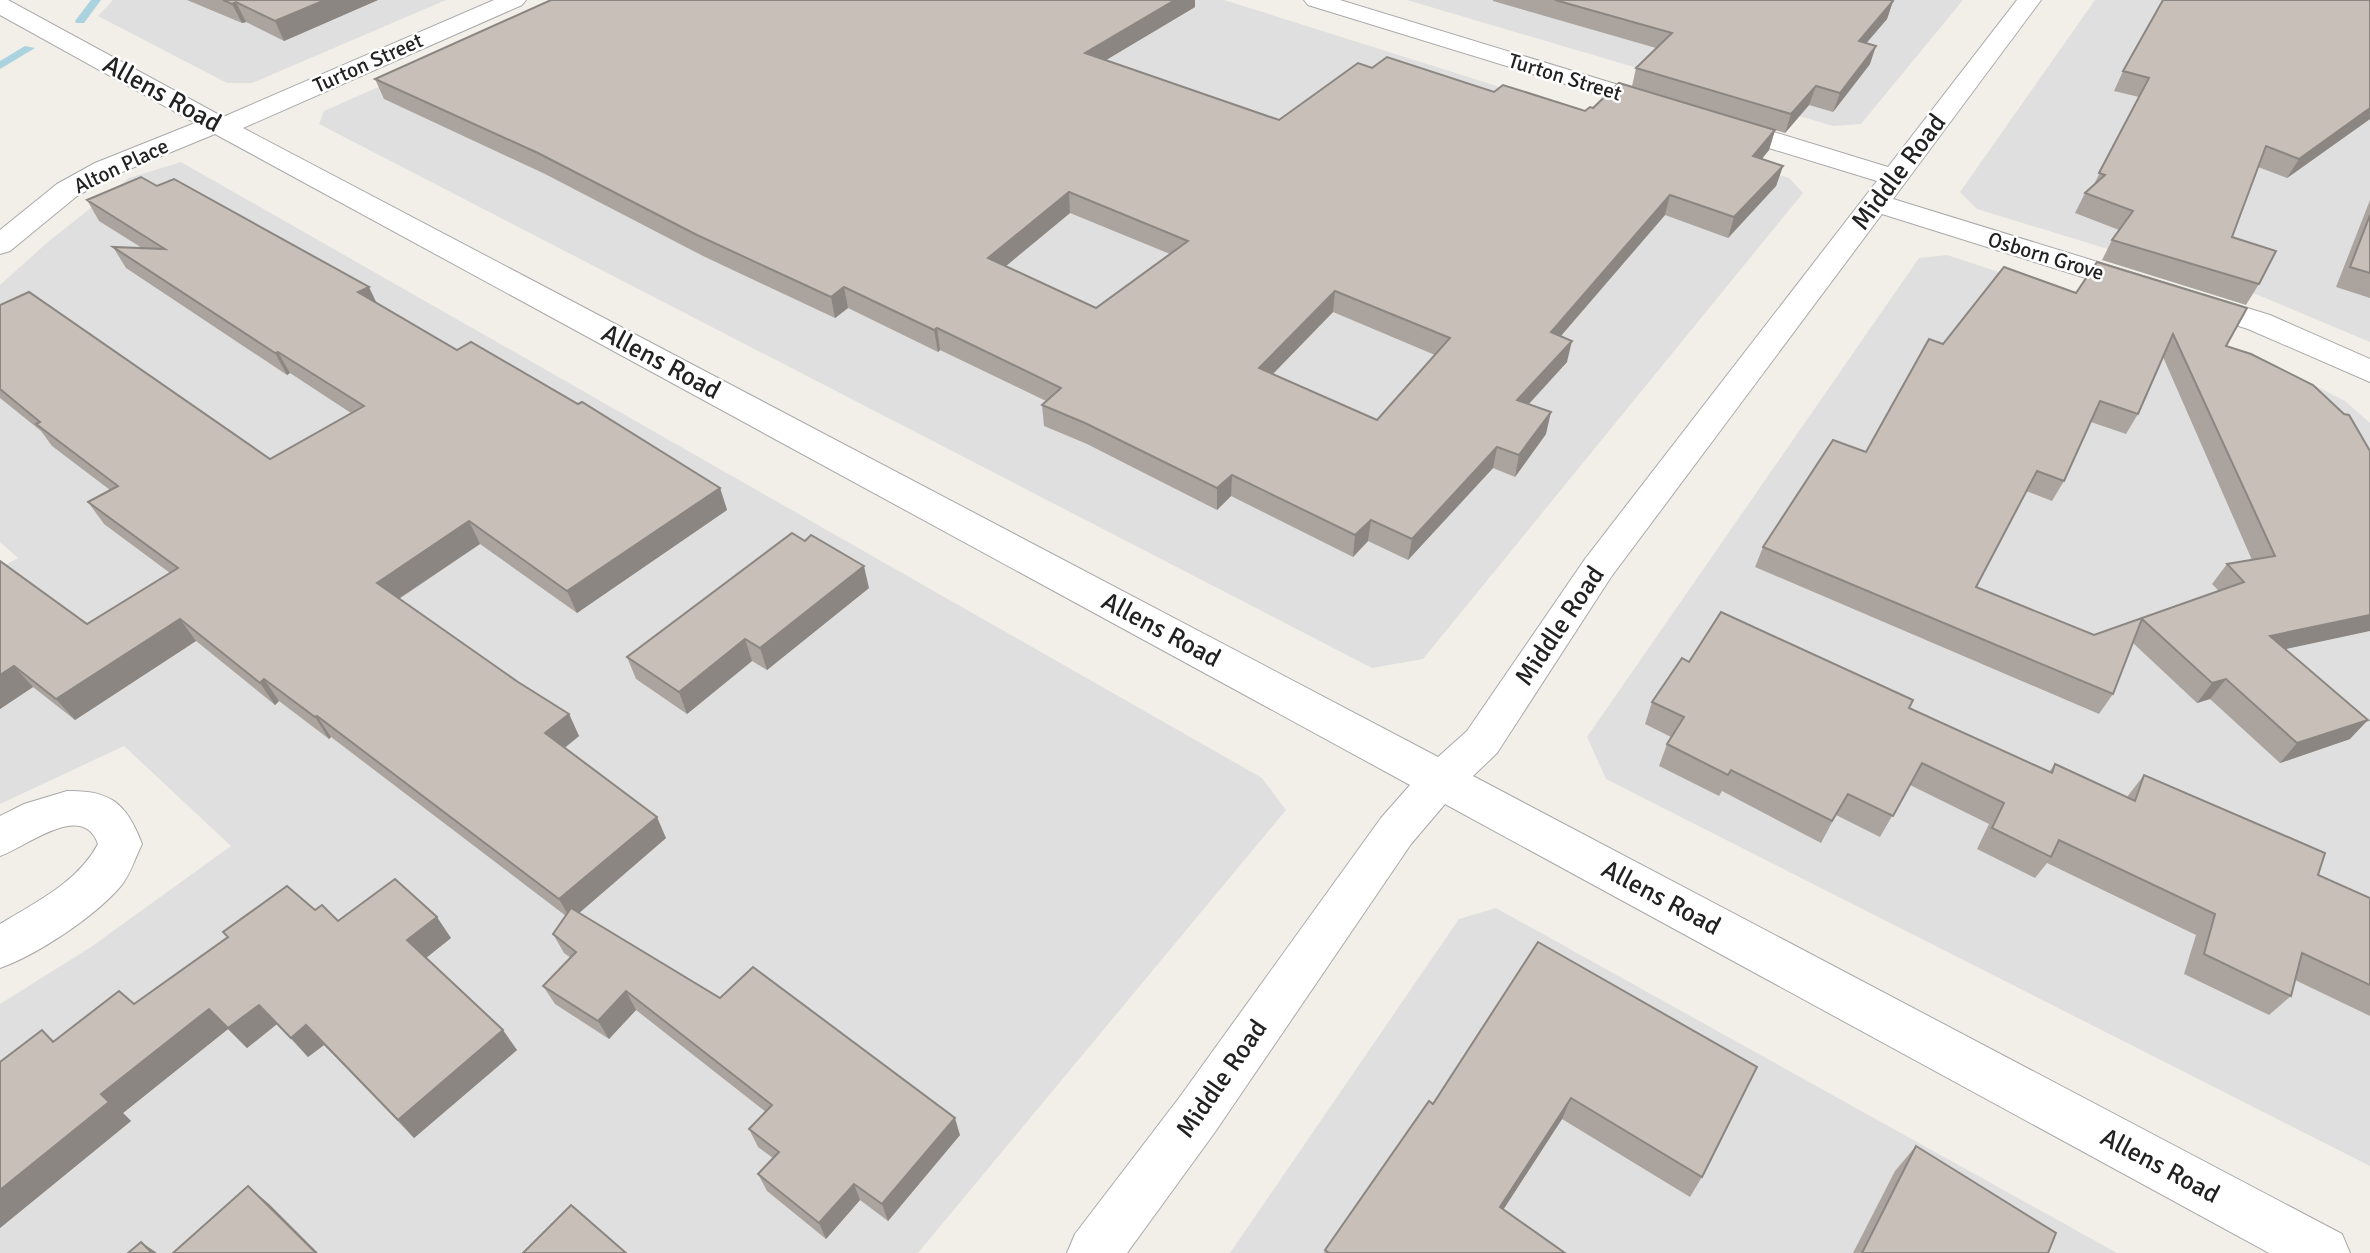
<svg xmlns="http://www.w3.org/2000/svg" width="2370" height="1253" font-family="Signika,sans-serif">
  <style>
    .residential { fill: #e0dfdf }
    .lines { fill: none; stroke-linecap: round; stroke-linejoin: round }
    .stream { fill: #aad3df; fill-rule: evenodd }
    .street-casing { stroke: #a9a9a9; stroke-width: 2 }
    .street { fill: #fff; fill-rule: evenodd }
    .wall { fill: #aba49e; fill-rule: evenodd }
    .shaded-wall { fill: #8b8681 }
    .building { fill: #c7bfb8; stroke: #8b8681; stroke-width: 2; fill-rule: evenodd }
    .labels { text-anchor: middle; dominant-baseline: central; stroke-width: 5; stroke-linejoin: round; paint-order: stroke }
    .far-street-label { font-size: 21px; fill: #222; stroke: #fff }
    .street-label { font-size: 26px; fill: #222; stroke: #fff }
  </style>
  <rect width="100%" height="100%" fill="#f2efe9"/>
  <!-- residential -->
  <g class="residential">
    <polygon points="113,0 446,0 252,83 227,83 98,16"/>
    <polygon points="576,0 1224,0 1789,178 1803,193 1423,659 1372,668 319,124 324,111"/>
    <polygon points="1407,0 1963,0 1861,124 1833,126"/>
    <polygon points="2095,0 2370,0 2370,342 2258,295 1977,209 1960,192"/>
    <polygon points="181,162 1262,778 1286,810 918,1253 0,1253 0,1004 91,947 231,846 124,746 0,804 0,568 18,558 0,542 0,285 49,241 129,178"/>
    <polygon points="1947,255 2259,357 2345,401 2370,423 2370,1166 1606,779 1587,737 1919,258"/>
    <polygon points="1496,908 2117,1253 1230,1253 1459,919"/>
  </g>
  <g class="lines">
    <!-- stream -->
    <g class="stream">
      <polygon points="91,0 101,0 84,23 76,23 75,21"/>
      <polygon points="25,46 35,48 0,69 0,61"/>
    </g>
    <!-- street casing -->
    <g class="street-casing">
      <g id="street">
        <polygon points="0,0 8,0 223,117 494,0 526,0 522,5 243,128 1438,757 1467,731 1585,559 1877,181 1713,131 1709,125 1713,119 1722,117 1731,119 1888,167 2017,0 2041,0 1893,199 2270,315 2370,359 2370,382 2248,329 1882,214 1611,577 1497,753 1473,776 2342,1234 2350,1253 2269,1253 1445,804 1411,844 1215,1132 1127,1253 1067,1253 1075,1234 1179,1098 1381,818 1410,785 215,134 115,175 77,196 10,251 0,254 0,230 57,184 95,163 195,123 0,15"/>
        <polygon points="1304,0 1340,0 1671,101 1675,106 1671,111 1662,114 1653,111 1308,5"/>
        <path d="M67 791C111 790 127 804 142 844 135 858 130 876 120 887 94 917 37 955 0 968V924C36 902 78 882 98 844 83 800 26 847 0 856V816L24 804Z"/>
      </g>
    </g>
    <!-- street -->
    <use href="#street" class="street"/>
  </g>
  <!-- wall -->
  <g class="wall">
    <polygon points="187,0 378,0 284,41 246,22 242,23"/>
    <polygon points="1493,0 1891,0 1893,1 1887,19 1866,43 1870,64 1833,112 1809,105 1785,133 1632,86 1636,68 1656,48 1493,1"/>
    <polygon points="2370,0 2370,119 2287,178 2258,167 2232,237 2259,284 2246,305 2102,260 2112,240 2119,230 2075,213 2085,193 2093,186 2139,97 2114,91 2123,71"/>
    <path d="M1195 7 1106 60 1279 120 1372 68 1585 111 1593 108 1775 130 1769 150 1762 159 1783 166 1776 186 1728 238 1665 215 1561 336 1567 362 1529 404 1546 434 1515 477 1493 468 1408 560 1368 541 1353 557 1231 496 1217 510 1087 444 1044 426 1042 405 1046 401 940 350 938 352 848 308 835 318 703 256 545 174 384 99 375 79ZM1070 213 1170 254 1096 308 1006 266ZM1333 312 1435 355 1377 420 1273 374Z"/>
    <polygon points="157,186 376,302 457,350 720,488 727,510 577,613 480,544 399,599 518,682 569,714 579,736 564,748 666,838 579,913 720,998 960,1135 888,1221 860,1200 826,1239 767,1191 758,1174 773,1158 758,1147 749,1129 766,1112 636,1010 609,1039 555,1004 543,986 571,958 564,953 553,934 566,916 331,737 329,739 279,701 275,705 196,641 75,720 33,687 0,709 0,561 87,624 170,573 104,524 88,502 110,490 52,446 41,431 0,398 0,305 270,459 351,413 290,373 287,375 126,268 113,247 142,248 99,221 87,200"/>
    <polygon points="2370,200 2370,298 2336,287"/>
    <path d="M2004 267 2226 346 2370 451 2286 649 2350 739 2280 763 2210 699 2197 703 2133 643 2113 694 2099 714 1755 567 1763 547 1866 452 1943 344ZM2163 357 2252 560 2227 564 2212 584 2219 591 2094 635 1976 587 2026 491 2052 501 2064 481 2091 422 2126 434 2138 414Z"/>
    <polygon points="869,588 767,670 752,661 687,714 636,679 627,657"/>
    <polygon points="1689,662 1909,708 2049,772 2055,764 2127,797 2144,775 2318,875 2370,898 2370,1016 2295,980 2291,996 2269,1015 2184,974 2196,935 2047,863 2035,878 1977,849 1989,824 1910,785 1880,837 1836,815 1821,843 1722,791 1719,796 1659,766 1667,744 1671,737 1645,724 1652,702"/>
    <polygon points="315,910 338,921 451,938 426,958 517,1050 414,1138 324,1045 308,1057 277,1024 247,1048 228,1029 123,1113 131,1121 0,1228 0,1062 42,1030 54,1041 134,1004"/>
    <polygon points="1538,942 1702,1177 1690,1197 1562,1119 1503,1210 1565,1253 1324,1253 1325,1250 1433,1104"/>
    <polygon points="1916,1146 2048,1253 1853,1253 1895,1171"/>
  </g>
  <!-- shaded-wall -->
  <g class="shaded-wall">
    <polygon points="325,0 378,0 284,41 275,21"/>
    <polygon points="1175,0 1195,0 1195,7 1086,72 1085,53"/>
    <polygon points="1893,1 1887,19 1852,60 1859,41"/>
    <polygon points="236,2 246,22 242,23 232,4"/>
    <polygon points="1876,46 1870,64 1833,112 1840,93"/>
    <polygon points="1816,86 1809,105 1785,133 1791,114"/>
    <polygon points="2370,108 2370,119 2287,178 2299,159"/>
    <polygon points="1775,130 1769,150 1747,176 1753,156"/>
    <polygon points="1783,166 1776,186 1728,238 1734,217"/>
    <polygon points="1069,192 1070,213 990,279 988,258"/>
    <polygon points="1670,195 1665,215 1546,353 1551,332"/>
    <polygon points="369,287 379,308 358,292"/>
    <polygon points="844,287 848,308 835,318 831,297"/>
    <polygon points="1335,291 1333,312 1258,389 1259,368"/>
    <polygon points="937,328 940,350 938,352 934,330"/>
    <polygon points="1572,341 1567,362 1513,421 1517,400"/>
    <polygon points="278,352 290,373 287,375 275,353"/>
    <polygon points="1551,412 1546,434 1515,477 1519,455"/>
    <polygon points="1497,447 1493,468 1408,560 1412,539"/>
    <polygon points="1232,475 1231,496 1217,510 1217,488"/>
    <polygon points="720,488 727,510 577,613 567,591"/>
    <polygon points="1371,520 1368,541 1353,557 1355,535"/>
    <polygon points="469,521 480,544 389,605 377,583"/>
    <polygon points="864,566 869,588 767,670 760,648"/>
    <polygon points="2370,615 2370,631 2254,656 2270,636"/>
    <polygon points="180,619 196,641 75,720 56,699"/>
    <polygon points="745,639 752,661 687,714 679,692"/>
    <polygon points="14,666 33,687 0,709 0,675"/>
    <polygon points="264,679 279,701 275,705 260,683"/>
    <polygon points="2226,679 2210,699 2197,703 2212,683"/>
    <polygon points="569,714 579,736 556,755 545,733"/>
    <polygon points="317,716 331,737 329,739 315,717"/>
    <polygon points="2368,720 2350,739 2280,763 2297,743"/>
    <polygon points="657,817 666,838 571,920 559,899"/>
    <polygon points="437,917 451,938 422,961 407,940"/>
    <polygon points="626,991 636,1010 609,1039 598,1021"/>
    <polygon points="259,1005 277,1024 247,1048 228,1029 123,1113 131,1121 0,1228 0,1190 101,1094 209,1009"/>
    <polygon points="306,1025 324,1045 308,1057 291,1038"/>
    <polygon points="503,1030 517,1050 414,1138 398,1120"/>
    <polygon points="1571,1098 1562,1119 1492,1227 1500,1207"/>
    <polygon points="955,1118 960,1135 888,1221 882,1204"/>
    <polygon points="854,1184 860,1200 826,1239 819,1223"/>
    <polygon points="248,1186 269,1204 318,1253 316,1253"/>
    <polygon points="141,1242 157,1253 152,1253"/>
  </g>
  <!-- building -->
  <g class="building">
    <polygon points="223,0 325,0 275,21 236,2 232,4"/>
    <path d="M551 0H1175L1085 53 1279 120 1358 63 1372 68 1387 57 1494 92 1503 85 1585 111 1590 107 1593 108 1619 83 1775 130 1753 156 1783 166 1734 217 1670 195 1551 332 1572 341 1517 400 1551 412 1519 455 1497 447 1412 539 1371 520 1355 535 1232 475 1217 488 1085 423 1042 405 1061 388 937 328 934 330 844 287 831 297 697 235 538 153 375 79ZM1069 192 1188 241 1096 308 988 258ZM1335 291 1450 338 1377 420 1259 368Z"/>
    <polygon points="1555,0 1891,0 1893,1 1859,41 1876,46 1840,93 1816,86 1791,114 1636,68 1672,33"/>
    <polygon points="2163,0 2370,0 2370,108 2299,159 2266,146 2232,237 2276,251 2259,284 2112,240 2133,211 2085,193 2105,175 2099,173 2149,78 2123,71"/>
    <polygon points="141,177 157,186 174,179 369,287 358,292 457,350 471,342 578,404 582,402 720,488 567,591 469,521 377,583 518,682 569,714 545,733 657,817 559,899 317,716 315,717 264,679 260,683 180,619 56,699 14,666 0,675 0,561 87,624 178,568 88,502 118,486 36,424 40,422 0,389 0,305 29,292 270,459 364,406 278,352 275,353 113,247 165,249 87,200"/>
    <polygon points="2370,215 2370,273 2350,267"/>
    <path d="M2097 262 2247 308 2226 346 2251 354 2313 385 2344 414 2349 415 2370 451V615L2270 636 2368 720 2297 743 2226 679 2212 683 2142 619 2113 694 1763 547 1833 440 1866 452 1929 339 1943 344 2004 267 2076 293ZM2173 334 2275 556 2227 564 2244 582 2094 635 1976 587 2037 471 2064 481 2100 401 2138 414Z"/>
    <polygon points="792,533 805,541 811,535 864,566 760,648 745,639 679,692 627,657"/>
    <polygon points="1721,612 1913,700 1909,708 2052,773 2055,764 2135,801 2144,775 2325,853 2318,875 2370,898 2370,985 2302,953 2291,996 2204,954 2215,914 2059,840 2051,857 1992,828 2004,803 1922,763 1893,816 1848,794 1832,821 1731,770 1728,775 1667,744 1684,717 1652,702 1682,658 1689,662"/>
    <polygon points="395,879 437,917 407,940 503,1030 398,1120 306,1025 291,1038 259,1005 228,1028 209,1009 101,1094 109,1102 0,1190 0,1062 42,1030 53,1042 119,991 134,1004 228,937 223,932 287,886 315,910 322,905 338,921"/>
    <polygon points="571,908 720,998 753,967 955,1118 882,1204 854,1184 819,1223 758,1174 779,1152 749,1129 772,1105 626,991 598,1021 543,986 576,952 553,934"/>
    <polygon points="1538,942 1757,1067 1702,1177 1571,1098 1500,1207 1565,1253 1329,1253 1325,1250 1429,1101 1433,1104"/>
    <polygon points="1916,1146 2056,1233 2048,1253 1862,1253"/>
    <polygon points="248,1186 316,1253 173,1253"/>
    <polygon points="571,1205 626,1253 523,1253"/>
    <polygon points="141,1242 152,1253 128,1253"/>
  </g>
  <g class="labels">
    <!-- far-street labels -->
    <g class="far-street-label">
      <text transform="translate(368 63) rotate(-24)">Turton Street</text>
      <text transform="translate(1565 77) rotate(17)">Turton Street</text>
      <text transform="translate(121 166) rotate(-25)">Alton Place</text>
      <text transform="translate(2046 256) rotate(17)">Osborn Grove</text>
    </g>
    <!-- street labels -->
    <g class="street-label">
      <text transform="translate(162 94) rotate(29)">Allens Road</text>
      <text transform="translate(1899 172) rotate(-53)">Middle Road</text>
      <text transform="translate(661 362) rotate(28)">Allens Road</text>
      <text transform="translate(1560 626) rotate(-56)">Middle Road</text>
      <text transform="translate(1161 630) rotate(28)">Allens Road</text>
      <text transform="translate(1661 898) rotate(28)">Allens Road</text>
      <text transform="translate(1222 1079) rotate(-55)">Middle Road</text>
      <text transform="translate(2160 1166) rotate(28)">Allens Road</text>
    </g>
  </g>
</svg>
